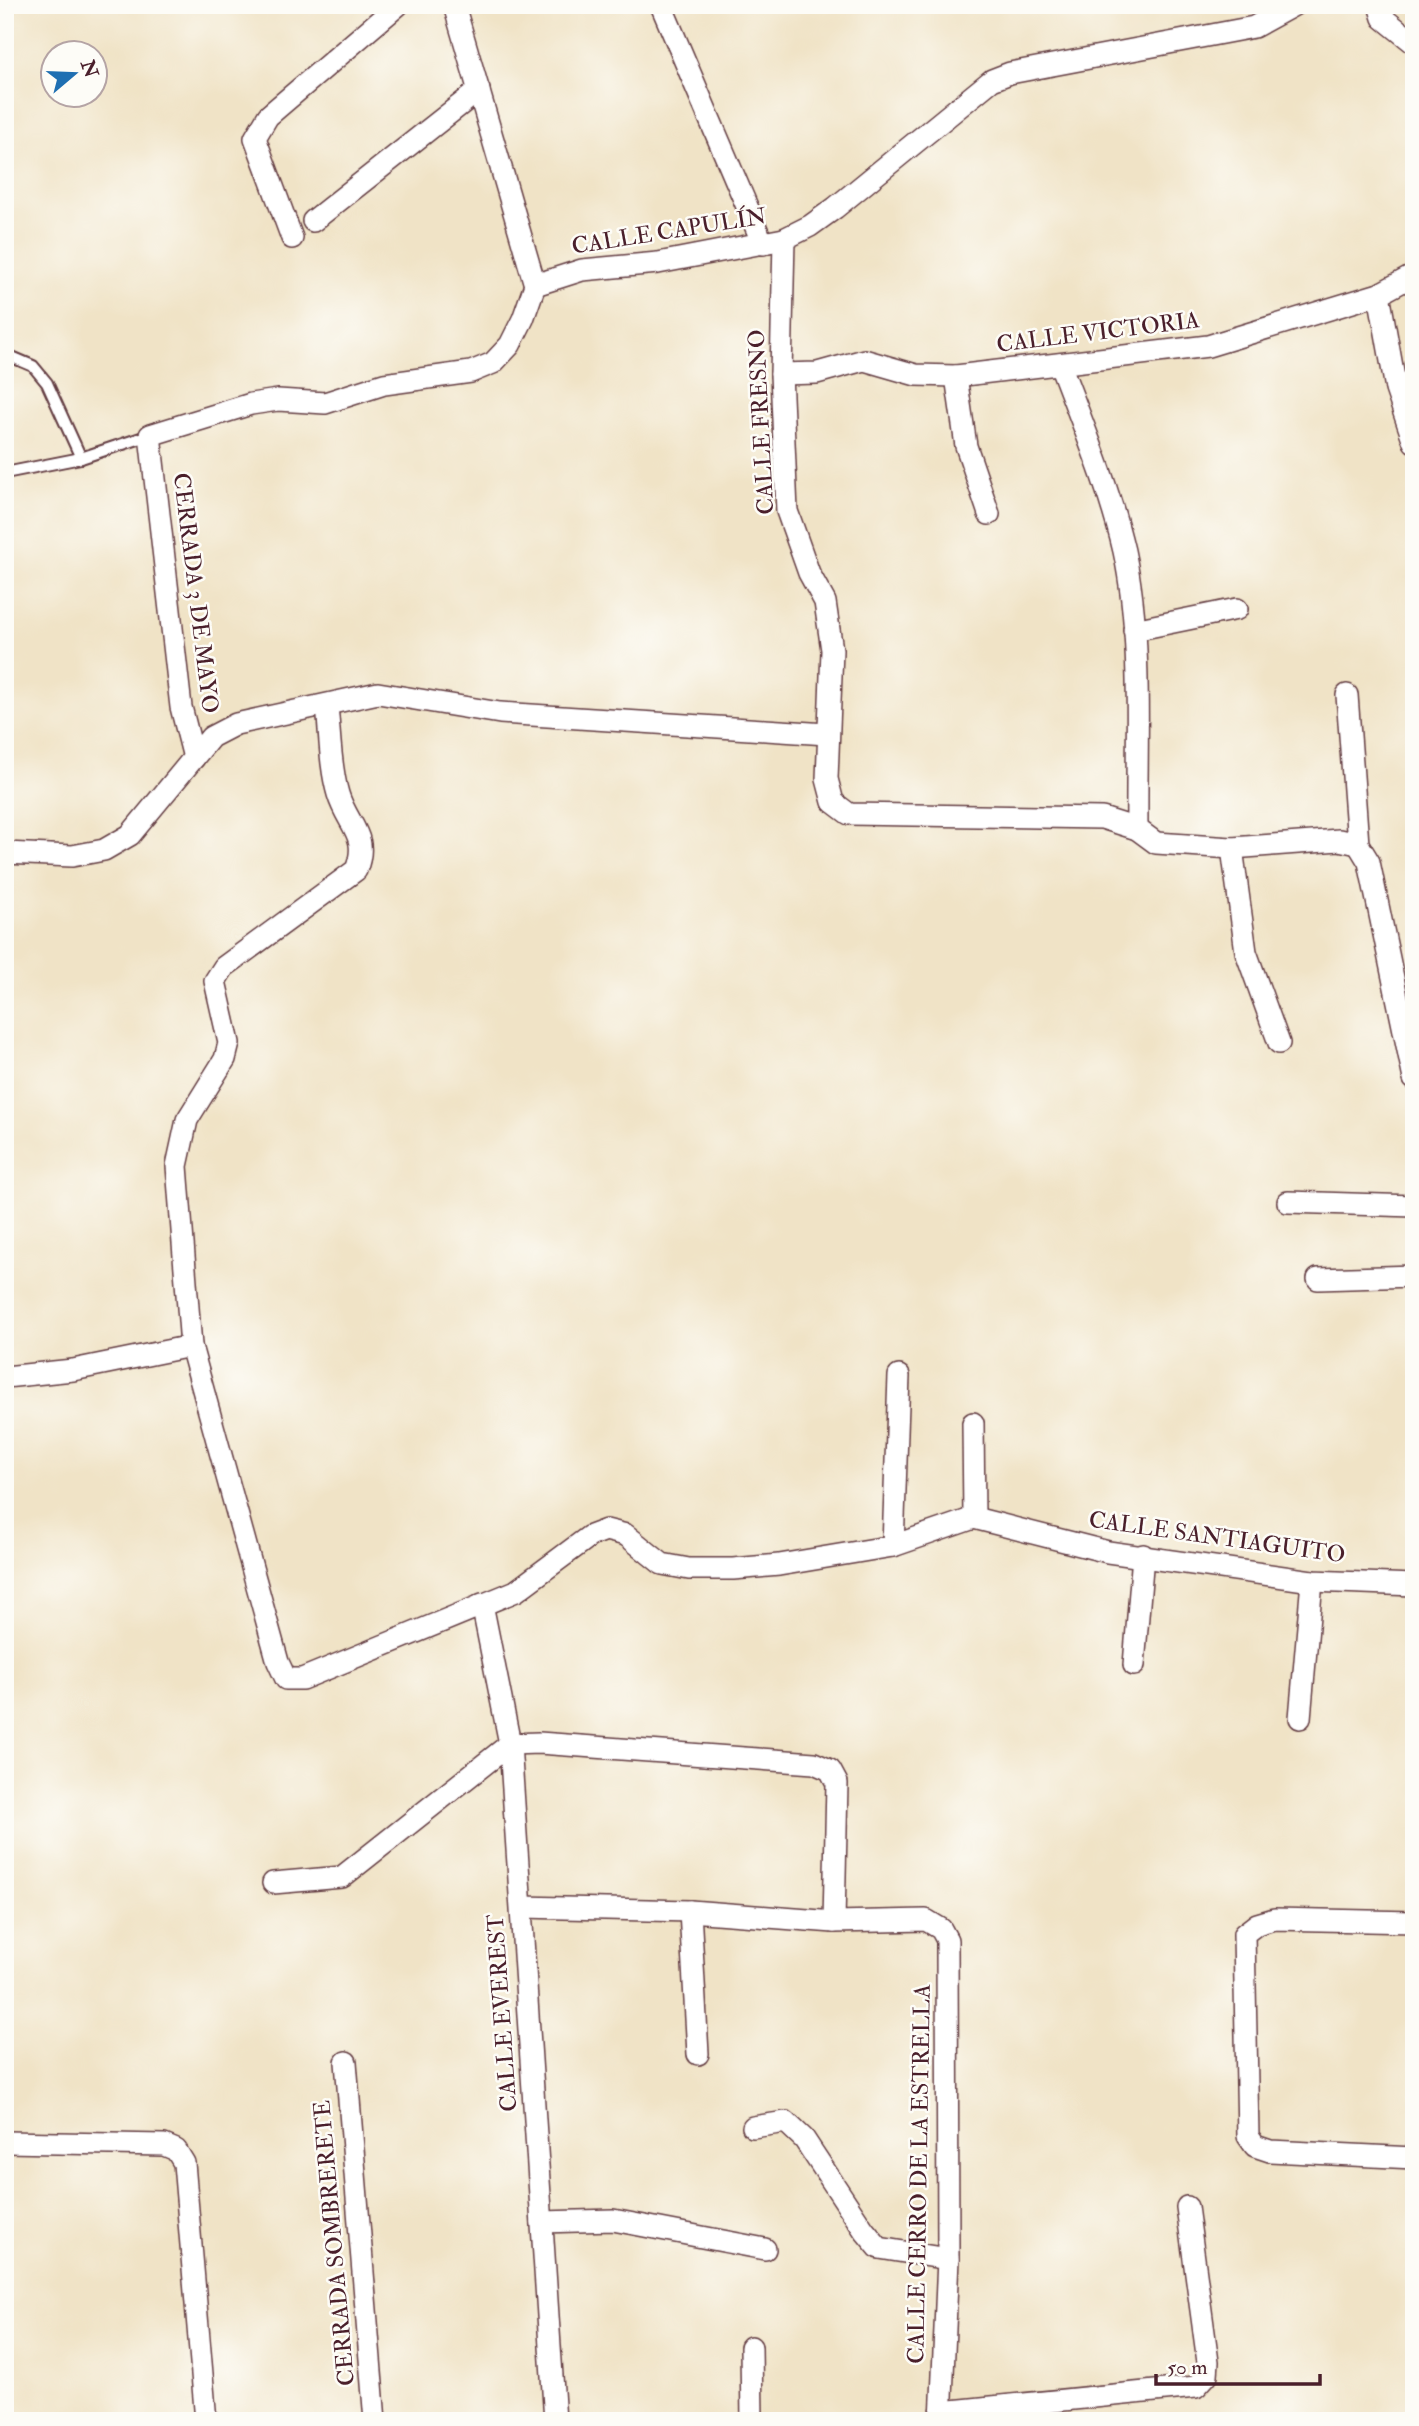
<svg xmlns="http://www.w3.org/2000/svg" width="1419" height="2426" font-family="'IM FELL Double Pica',serif">
  <style>
    .lines { fill: none; stroke-linecap: round; stroke-linejoin: round }
    .lane-casing { stroke: #633c42; stroke-width: 14 }
    .street-casing { stroke: #633c42; stroke-width: 24 }
    .path { stroke: #633c42; stroke-width: 4.5; stroke-dasharray: 2 5; stroke-linecap: butt }
    .lane { stroke: #fff; stroke-width: 10 }
    .street { stroke: #fff; stroke-width: 21 }
    .labels { text-anchor: middle; dominant-baseline: central; stroke-width: 5; stroke-linejoin: round; paint-order: stroke }
    .street-label { font-size: 23px; fill: #4a1f2b; stroke: #fdfcf7 }
  </style>
  <rect width="100%" height="100%" fill="#fdfcf7"/>
  <filter id="ink" filterUnits="userSpaceOnUse"><feTurbulence type="fractalNoise" baseFrequency=".0143" numOctaves="2"/><feDisplacementMap in="SourceGraphic" scale="14" xChannelSelector="R" yChannelSelector="G"/><feConvolveMatrix kernelMatrix="1 2 1 2 8 2 1 2 1" color-interpolation-filters="sRGB"/></filter>
  <filter id="wash" filterUnits="userSpaceOnUse"><feTurbulence type="fractalNoise" baseFrequency=".00686" numOctaves="4" result="noise"/><feDisplacementMap in="SourceGraphic" scale="28" xChannelSelector="R" yChannelSelector="G"/><feGaussianBlur stdDeviation="1.57" result="paint"/><feColorMatrix in="noise" values="0 0 0 0 0 0 0 0 0 0 0 0 0 0 0 0 0 1.4 0 .05"/><feComposite in="paint" operator="in"/></filter>
  <g filter="url(#wash)">
    <rect width="100%" height="100%" fill="#f0e3c6"/>
  </g>
  <g filter="url(#ink)">
    <g class="lines">
      <!-- lane casing -->
      <g class="lane-casing">
        <g id="lane">
          <polyline points="5,354 33,366 47,383 81,458"/>
          <polyline points="5,473 81,458 150,435"/>
        </g>
      </g>
      <!-- street casing -->
      <g class="street-casing">
        <g id="street">
          <polyline points="454,5 535,285"/>
          <polyline points="661,5 763,244"/>
          <polyline points="1379,5 1383,18 1414,43"/>
          <polyline points="313,221 479,90"/>
          <polyline points="292,238 255,138 268,116 398,5"/>
          <polyline points="784,239 781,374 787,511 809,573 825,602 832,650 827,779 833,802 849,814 1102,818 1137,829 1156,843 1232,848 1339,840 1358,844"/>
          <polyline points="1379,294 1396,389 1414,442"/>
          <path d="M1060 364C1083 425 1109 487 1124 551 1143 639 1136 740 1137 829"/>
          <polyline points="781,374 817,373 864,360 916,375 956,376 1208,346 1379,294 1414,275"/>
          <polyline points="956,376 966,446 989,514"/>
          <polyline points="1134,630 1237,609"/>
          <polyline points="1347,695 1358,844 1369,862 1414,1079"/>
          <path d="M327 706C330 734 330 767 338 794 347 825 370 835 356 870L224 967 215 981 229 1043 225 1059 187 1120 177 1166 191 1346 278 1662 286 1679H302L516 1591 590 1536 606 1530 626 1535 662 1564 689 1569H733L779 1565 893 1546 974 1518"/>
          <polyline points="194,758 181,707 150,435 251,404 278,400 325,403 384,384 471,372 493,363 510,345 523,319 535,285 582,270 658,263 784,239 810,226 835,208 992,80 1010,73 1254,27 1294,5"/>
          <polyline points="1232,848 1246,952 1279,1043"/>
          <polyline points="5,853 72,856 104,850 130,835 211,737 236,724 378,693 500,713 827,734"/>
          <polyline points="1288,1202 1414,1206"/>
          <polyline points="1318,1279 1414,1276"/>
          <polyline points="5,1377 73,1370 191,1346"/>
          <polyline points="973,1423 974,1518"/>
          <polyline points="974,1518 1108,1552 1312,1581 1414,1585"/>
          <polyline points="893,1546 899,1376"/>
          <polyline points="482,1604 510,1744 555,2421"/>
          <polyline points="1134,1665 1143,1555"/>
          <polyline points="1300,1718 1312,1581"/>
          <polyline points="273,1883 342,1877 510,1744 539,1743 814,1763 830,1770 837,1783 834,1922"/>
          <polyline points="522,1907 690,1911 834,1922 926,1920 941,1929 947,1940 948,2259 941,2421"/>
          <polyline points="690,1911 698,2054"/>
          <polyline points="1414,1922 1274,1919 1257,1924 1244,1934 1248,2136 1255,2146 1270,2151 1414,2158"/>
          <polyline points="346,2062 375,2421"/>
          <polyline points="753,2127 786,2122 804,2139 864,2230 879,2248 948,2259"/>
          <polyline points="5,2142 164,2145 176,2150 184,2163 206,2421"/>
          <polyline points="542,2222 613,2220 765,2249"/>
          <polyline points="751,2347 752,2421"/>
          <polyline points="941,2412 1196,2387 1207,2375 1208,2362 1187,2207"/>
        </g>
      </g>
      <!-- path -->
      <polyline class="path" points="5,129 15,155"/>
      <!-- lane -->
      <use href="#lane" class="lane"/>
      <!-- street -->
      <use href="#street" class="street"/>
    </g>
  </g>
  <g class="labels">
    <!-- street labels -->
    <g class="street-label">
      <text transform="translate(669 231) rotate(-9)">CALLE CAPULÍN</text>
      <text transform="translate(1098 332) rotate(-7)">CALLE VICTORIA</text>
      <text transform="translate(761 422) rotate(-93)">CALLE FRESNO</text>
      <text transform="translate(196 593) rotate(83)">CERRADA 3 DE MAYO</text>
      <text transform="translate(1217 1537) rotate(8)">CALLE SANTIAGUITO</text>
      <text transform="translate(502 2013) rotate(-94)">CALLE EVEREST</text>
      <text transform="translate(919 2174) rotate(-89)">CALLE CERRO DE LA ESTRELLA</text>
      <text transform="translate(334 2243) rotate(-95)">CERRADA SOMBRERETE</text>
    </g>
  </g>
  <!-- margin -->
  <rect width="1419" height="2426" fill="none" stroke="#fdfcf7" stroke-width="28"/>
  <!-- north arrow -->
  <g transform="translate(74 74) rotate(71)"><circle r="33" fill="#fdfcf7" stroke="#b5a4a5" stroke-width="2"/>
  <path d="M0-5L12 26L0 18L-12 26Z" fill="#1f6fb2"/>
  <text y="-10" font-size="19" font-weight="bold" text-anchor="middle" fill="#4a1f2b">N</text>
  </g>
  <!-- scale -->
  <path d="M1156 2374v10h164v-10" fill="none" stroke="#4a1f2b" stroke-width="3.5"/>
  <text x="1167" y="2374" font-size="21" fill="#4a1f2b" stroke="#fdfcf7" stroke-width="5" paint-order="stroke">50 m</text>
</svg>
